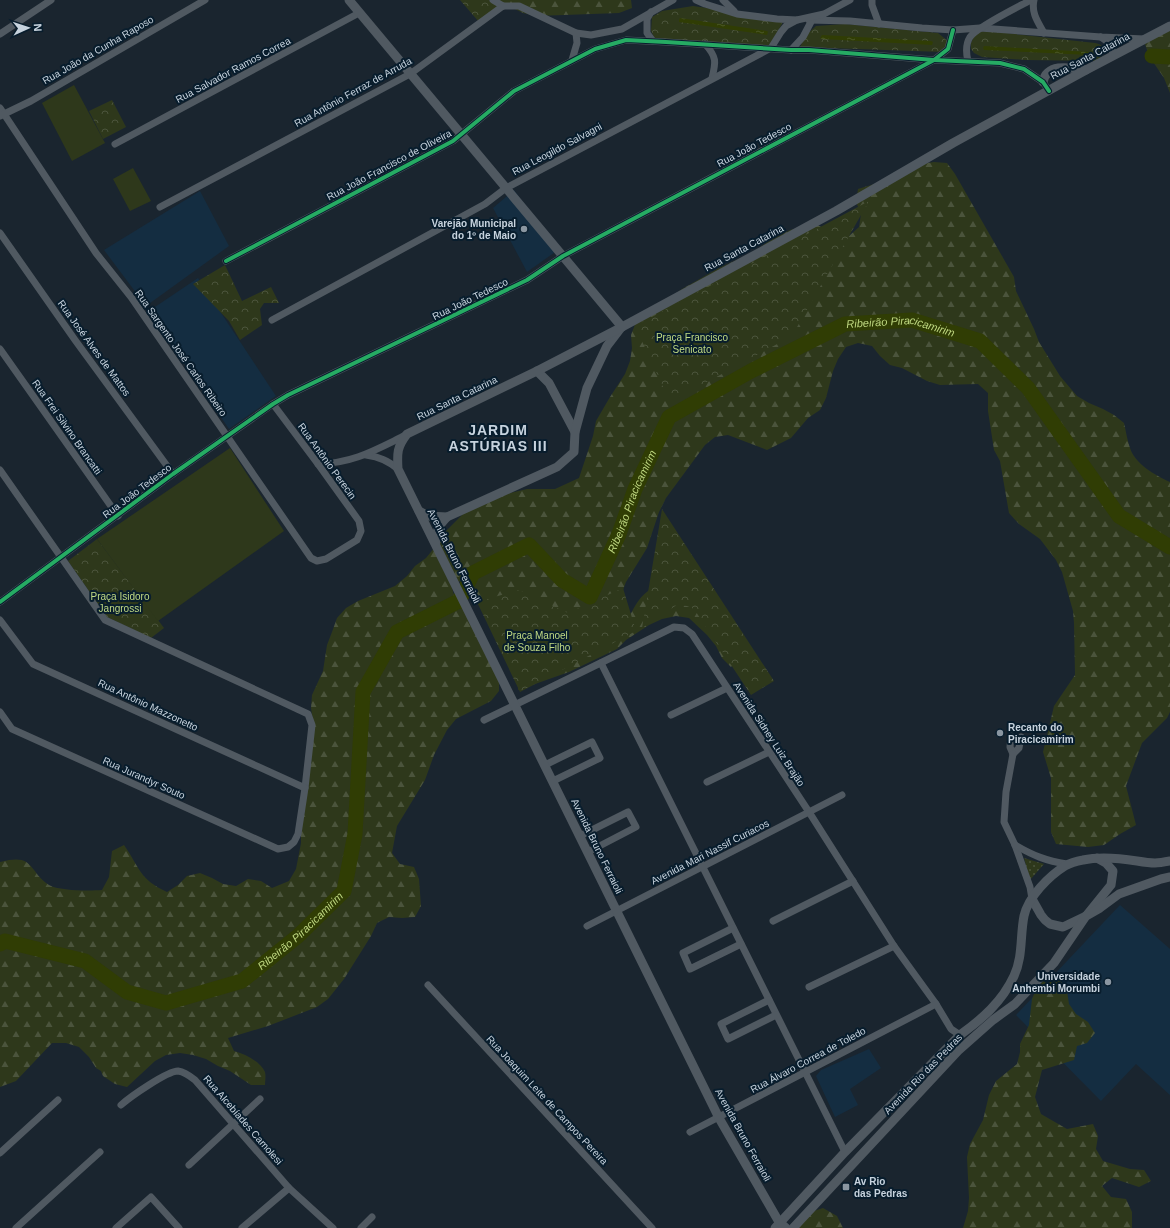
<svg xmlns="http://www.w3.org/2000/svg" width="1170" height="1228" font-family="Helvetica,sans-serif">
  <style>
    .built { fill: #142d41 }
    .grass { fill: url(#grass-dots) }
    .forest { fill: url(#forest-firs) }
    .park { fill: url(#park-crowns) }
    .pitch { fill: #2e381b }
    .water { fill: url(#water-ripples) }
    .lines { fill: none; stroke-linecap: round; stroke-linejoin: round }
    .river { stroke: #303d04; stroke-width: 15 }
    .minor { stroke: #505961; stroke-width: 7 }
    .tertiary { stroke: #505961; stroke-width: 9 }
    .cycleway-casing { stroke: #081d2d; stroke-width: 6 }
    .cycleway { stroke: #26ab63; stroke-width: 4 }
    .poi-dot { fill: #8a96a1; stroke: #081d2d; stroke-width: 1.5 }
    .labels { text-anchor: middle; dominant-baseline: central; stroke-width: 4; stroke-linejoin: round; paint-order: stroke }
    .street-label { font-size: 10px; fill: #c7d3de; stroke: #081d2d }
    .poi-label { font-size: 10px; font-weight: bold; fill: #c7d3de; stroke: #081d2d; text-anchor: end }
    .park-label { font-size: 10px; fill: #c1da83; stroke: #081d2d }
    .water-label { font-size: 11px; font-style: italic; fill: #bed780; stroke: #081d2d }
    .district-label { font-size: 14px; font-weight: bold; letter-spacing: 1px; fill: #c7d3de; stroke: #081d2d }
  </style>
  <defs>
    <pattern id="grass-dots" width="8" height="8" patternUnits="userSpaceOnUse"><rect width="8" height="8" fill="#2e381b"/><path d="M2 2h.1M6 6h.1" fill="none" stroke="#4b543c" stroke-width="1.8" stroke-linecap="round"/></pattern>
    <pattern id="forest-firs" width="22" height="20" patternUnits="userSpaceOnUse"><rect width="22" height="20" fill="#2e381b"/><path d="M5 1l3.5 6h-7zM16 11l3.5 6h-7z" fill="#4b543c"/></pattern>
    <pattern id="park-crowns" width="20" height="18" patternUnits="userSpaceOnUse"><rect width="20" height="18" fill="#2e381b"/><path d="M2 6a3 3 0 1 1 6 0M12 15a3 3 0 1 1 6 0" fill="none" stroke="#4b543c"/></pattern>
    <pattern id="water-ripples" width="26" height="14" patternUnits="userSpaceOnUse"><rect width="26" height="14" fill="#303d04"/><path d="M2 4q2-2 4 0t4 0M15 11q2-2 4 0t4 0" fill="none" stroke="#4c5828"/></pattern>
  </defs>
  <rect width="100%" height="100%" fill="#1a252f"/>
  <!-- built -->
  <g class="built">
    <polygon points="514,190 558,250 527,272 493,208"/>
    <polygon points="200,191 229,246 146,306 104,250"/>
    <polygon points="198,278 276,396 229,429 149,311"/>
    <polygon points="1120,905 1170,949 1170,1095 1136,1064 1101,1101 1016,1015"/>
    <polygon points="869,1049 881,1068 850,1089 858,1105 835,1117 816,1076 821,1070"/>
  </g>
  <!-- grass -->
  <polygon class="grass" points="1024,858 1044,864 1030,880"/>
  <!-- forest -->
  <g class="forest">
    <polygon points="496,0 631,0 632,8 619,13 536,16 523,13"/>
    <polygon points="1170,26 1170,93 1164,78 1149,56 1145,44"/>
    <path d="M934 162 947 163 955 174 1014 277 1016 291 1034 329 1039 342 1060 376 1077 396 1089 403 1103 409 1114 415 1124 423C1126 431 1127 440 1130 448 1135 464 1155 475 1170 482V712L1167 718 1142 743 1126 786 1136 825 1120 834 1104 845 1088 847 1056 844 1051 832V778L1043 752 1054 706 1075 675 1074 623 1073 611 1062 572 1056 560 1040 539 1019 524 1009 513 1000 461 994 450 988 411V393L978 384 940 385 927 381 902 368 890 365 880 356 872 346 858 343 846 347 838 359 833 371 826 398 820 410 808 418 791 438 767 450 728 435 715 437 705 445 666 498 659 512 647 548 626 582 617 606 627 622C632 611 638 598 648 591 656 584 677 586 688 586L739 657 731 667 722 658 716 646 707 635 689 618 676 616 662 619 649 625 626 640 617 649 569 672 518 690V676L510 626C490 611 475 602 463 580L451 585 455 598 464 607 499 678V691L491 701 456 719 447 730 434 755 425 780 397 826 392 853 400 864 414 867 419 879 421 906 415 917 402 918 389 917 377 923 371 936 344 979 328 999 317 1007 268 1026 228 1038 234 1051C245 1054 260 1061 265 1072 266 1076 265 1082 265 1085H251L230 1071 218 1066 206 1059 193 1055 180 1053 166 1055 155 1061 127 1087 115 1084 103 1076 101 1071 96 1068 89 1057 79 1047 66 1043H52L16 1081 0 1087V862C35 853 27 870 49 885 59 891 90 891 102 890L109 877 112 851 124 845C140 868 139 879 167 892L178 885 187 876 200 873 212 878 223 884 236 886 248 879 261 881 272 888 289 881 296 869 301 843V828L304 815 313 721 311 708 312 695 323 671 327 645 332 632 337 618 346 608 358 601 395 586 407 576 415 566 426 558 435 547 441 536 465 512 501 495 527 489H555L579 478 593 436 596 421 610 397 625 374 630 361 632 348 631 335 636 322 682 289 719 268 754 252 766 243 790 230 816 224 828 231 836 241 849 236 859 227 861 214 856 202 858 189 884 181 921 164Z"/>
    <polygon points="1047,978 1060,979 1067,991 1069,1004 1076,1014 1088,1022 1095,1033 1087,1043 1077,1046 1074,1060 1042,1070 1035,1097 1041,1114 1067,1129 1093,1124 1098,1136 1096,1149 1103,1161 1130,1169 1144,1170 1151,1181 1139,1187 1112,1178 1102,1186 1111,1197 1126,1199 1132,1212 1132,1228 963,1228 968,1211 969,1198 967,1157 970,1144 983,1120 989,1095 996,1081 1017,1064 1020,1052 1020,1044 1029,1025 1032,999 1037,987"/>
    <polygon points="823,1208 837,1216 843,1228 798,1228 811,1212"/>
  </g>
  <!-- park -->
  <g class="park">
    <polygon points="460,0 492,0 502,6 479,22"/>
    <polygon points="693,6 783,19 782,24 768,47 655,39 651,31 652,17 662,11"/>
    <polygon points="845,24 938,33 949,42 943,52 800,47 805,36 816,26"/>
    <path d="M988 31 1095 43C1108 46 1106 54 1096 61L1025 60 982 57 974 53 971 49V43L976 32Z"/>
    <polygon points="112,100 126,127 103,139 89,111"/>
    <polygon points="869,201 792,336 670,402 635,326"/>
    <polygon points="225,265 242,301 271,287 279,303 264,303 260,309 262,325 240,340 229,321 193,284"/>
    <polygon points="662,509 774,681 751,695 694,609 687,606 677,605 642,628"/>
    <polygon points="97,539 164,628 151,638 107,617 68,561"/>
    <polygon points="623,588 636,631 520,692 477,602 519,590 568,613"/>
  </g>
  <!-- pitch -->
  <g class="pitch">
    <polygon points="74,85 105,143 72,161 42,103"/>
    <polygon points="133,168 151,201 130,211 113,179"/>
    <polygon points="230,448 284,531 158,621 97,539"/>
  </g>
  <!-- water -->
  <g class="water">
    <polygon points="680,18 767,31 768,32 767,35 679,22 679,20"/>
    <polygon points="822,35 931,41 933,42 932,45 822,39 820,38"/>
    <polygon points="984,46 1090,52 1091,54 1089,55 984,50 983,48"/>
  </g>
  <g class="lines">
    <!-- river -->
    <g class="river">
      <polyline points="1152,56 1170,57"/>
      <path id="s1" d="M0 944 5 941 85 961 127 992 166 1003 242 981 298 936 344 891 355 834 363 692 397 632 459 601 473 573 529 545 562 580 590 597 619 534 635 489 669 417 751 371 845 324 912 320 980 341 1028 388 1119 516 1170 547"/>
    </g>
    <!-- minor -->
    <g class="minor">
      <polyline points="493,0 503,6"/>
      <polyline points="696,0 705,4 737,14 777,19 797,20"/>
      <polyline points="723,0 734,11"/>
      <polyline points="872,0 872,5 879,24"/>
      <path d="M1034 0C1031 13 1038 22 1044 33"/>
      <polyline points="651,12 647,19 647,33 653,41"/>
      <polyline points="809,20 850,21 922,28 953,30 980,28 1101,37 1144,39"/>
      <polyline points="0,34 51,0"/>
      <path d="M1101 37C1109 42 1113 47 1113 56"/>
      <path d="M705 44C717 57 716 62 712 78"/>
      <polyline points="791,50 803,37 812,20"/>
      <polyline points="572,60 577,43 576,33"/>
      <path d="M968 61C966 53 965 45 970 37 977 27 1018 7 1031 0"/>
      <polyline points="0,108 96,253 131,297 311,558 317,561 326,559 357,540 361,531 359,521 318,464 273,404"/>
      <polyline points="0,116 31,101 205,0"/>
      <polyline points="115,144 359,13"/>
      <polyline points="160,207 410,74 503,6 519,6 576,33 591,35 622,29 673,0"/>
      <polyline points="0,233 75,340 173,474"/>
      <polyline points="226,261 453,141 514,91 595,49 626,40 666,42 791,50 809,50 934,60 1000,63 1024,69 1043,82 1049,91"/>
      <polyline points="272,320 485,204 506,188 771,48 781,32 786,26 797,20 824,14 850,0"/>
      <polyline points="0,349 118,516"/>
      <path d="M366 455C380 457 388 461 398 469"/>
      <path d="M318 464C354 463 375 450 406 435"/>
      <polyline points="0,470 105,620 308,714 312,725 305,788 298,834 294,842 288,847 278,849 12,729 0,712"/>
      <polyline points="0,602 173,474 273,404 288,395 527,280 563,256 934,60 948,49 953,30"/>
      <polyline points="0,620 33,664 305,788"/>
      <polyline points="601,663 845,1152"/>
      <polyline points="671,715 727,688"/>
      <polyline points="484,720 674,627 684,628 692,634 809,812 894,946 936,1004 951,1029 960,1035"/>
      <polyline points="1011,736 1010,747 1013,754 1019,748 1021,737"/>
      <polyline points="1013,754 1006,792 1004,822 1015,845 1030,887 1032,899"/>
      <polyline points="545,765 592,742 600,758 553,781"/>
      <polyline points="707,782 769,752"/>
      <polyline points="580,836 628,812 636,827 588,852"/>
      <path d="M1015 845C1032 855 1046 861 1067 864"/>
      <polyline points="773,921 853,881"/>
      <polyline points="587,926 842,795"/>
      <polyline points="733,928 683,953 690,969 741,944"/>
      <polyline points="428,985 652,1228"/>
      <polyline points="809,987 894,946"/>
      <polyline points="769,1000 721,1024 728,1039 776,1015"/>
      <path d="M121 1105C130 1097 167 1071 178 1071 185 1072 190 1076 195 1080L289 1188 333 1228"/>
      <polyline points="690,1132 936,1004"/>
      <polyline points="0,1153 58,1100"/>
      <polyline points="189,1165 260,1099"/>
      <polyline points="16,1228 100,1152"/>
      <polyline points="116,1228 151,1197 179,1228"/>
      <polyline points="242,1228 289,1188"/>
      <polyline points="361,1228 372,1217"/>
    </g>
    <!-- tertiary -->
    <g class="tertiary">
      <polyline points="349,0 622,327"/>
      <path d="M1043 82C1047 62 1072 68 1086 70"/>
      <polyline points="537,371 549,383 575,432"/>
      <polyline points="419,511 428,516 447,517"/>
      <path d="M436 542C436 531 439 525 447 517L557 467 574 452 575 432 587 388 607 346 620 329"/>
      <polyline points="1032,899 1041,915 1045,920 1050,924 1063,927 1086,916 1111,885 1113,871 1106,863 1097,858"/>
      <path d="M775 1228 845 1152 960 1035C982 1019 1002 1002 1014 976 1023 957 1020 936 1024 916 1028 897 1049 876 1065 866 1070 863 1077 861 1083 860 1100 856 1119 858 1137 861 1143 862 1149 863 1155 863 1160 863 1165 862 1170 861"/>
      <path d="M786 1228 779 1222 719 1118 398 469C397 453 397 447 407 434L537 371 622 327 836 211 953 143 1086 70 1170 26"/>
      <polyline points="793,1228 958,1051 993,1020 1015,1004 1054,963 1086,916 1100,908 1119,894 1161,879 1170,877"/>
    </g>
    <!-- cycleway casing -->
    <g class="cycleway-casing">
      <g id="cycleway">
        <polyline points="226,261 453,141 514,91 595,49 626,40 666,42 791,50 809,50 934,60 1000,63 1024,69 1043,82 1049,91"/>
        <polyline points="0,602 173,474 273,404 288,395 527,280 563,256 934,60 948,49 953,30"/>
      </g>
    </g>
    <!-- cycleway -->
    <use href="#cycleway" class="cycleway"/>
  </g>
  <!-- markers -->
  <g class="poi-dot">
    <circle cx="524" cy="229" r="4"/>
    <circle cx="1000" cy="733" r="4"/>
    <circle cx="1108" cy="982" r="4"/>
    <rect x="842" y="1183" width="8" height="8" rx="2"/>
  </g>
  <g class="labels">
    <!-- street labels -->
    <g class="street-label">
      <text transform="translate(98 50) rotate(-30)">Rua João da Cunha Raposo</text>
      <text transform="translate(1090 56) rotate(-28)">Rua Santa Catarina</text>
      <text transform="translate(233 70) rotate(-28)">Rua Salvador Ramos Correa</text>
      <text transform="translate(353 92) rotate(-29)">Rua Antônio Ferraz de Arruda</text>
      <text transform="translate(754 145) rotate(-28)">Rua João Tedesco</text>
      <text transform="translate(557 149) rotate(-28)">Rua Leogildo Salvagni</text>
      <text transform="translate(389 165) rotate(-28)">Rua João Francisco de Oliveira</text>
      <text transform="translate(744 248) rotate(-28)">Rua Santa Catarina</text>
      <text transform="translate(470 299) rotate(-26)">Rua João Tedesco</text>
      <text transform="translate(94 348) rotate(54)">Rua José Alves de Mattos</text>
      <text transform="translate(181 353) rotate(55)">Rua Sargento José Carlos Ribeiro</text>
      <text transform="translate(457 398) rotate(-26)">Rua Santa Catarina</text>
      <text transform="translate(67 427) rotate(55)">Rua Frei Silvino Brancatti</text>
      <text transform="translate(327 461) rotate(54)">Rua Antônio Perecin</text>
      <text transform="translate(137 491) rotate(-37)">Rua João Tedesco</text>
      <text transform="translate(454 556) rotate(63)">Avenida Bruno Ferraioli</text>
      <text transform="translate(148 705) rotate(25)">Rua Antônio Mazzonetto</text>
      <text transform="translate(769 734) rotate(57)">Avenida Sidney Luiz Brajão</text>
      <text transform="translate(144 778) rotate(24)">Rua Jurandyr Souto</text>
      <text transform="translate(597 846) rotate(64)">Avenida Bruno Ferraioli</text>
      <text transform="translate(710 852) rotate(-27)">Avenida Mari Nassif Curiacos</text>
      <text transform="translate(808 1060) rotate(-28)">Rua Álvaro Correa de Toledo</text>
      <text transform="translate(923 1074) rotate(-46)">Avenida Rio das Pedras</text>
      <text transform="translate(547 1100) rotate(47)">Rua Joaquim Leite de Campos Pereira</text>
      <text transform="translate(243 1120) rotate(49)">Rua Alcebíades Camolesi</text>
      <text transform="translate(743 1135) rotate(61)">Avenida Bruno Ferraioli</text>
    </g>
    <!-- poi labels -->
    <g class="poi-label">
      <text x="516" y="223">Varejão Municipal<tspan x="516" dy="12">do 1º de Maio</tspan></text>
      <text x="1008" y="727" text-anchor="start">Recanto do<tspan x="1008" dy="12">Piracicamirim</tspan></text>
      <text x="1100" y="976">Universidade<tspan x="1100" dy="12">Anhembi Morumbi</tspan></text>
      <text x="854" y="1181" text-anchor="start">Av Rio<tspan x="854" dy="12">das Pedras</tspan></text>
    </g>
    <!-- park labels -->
    <g class="park-label">
      <text x="692" y="337">Praça Francisco<tspan x="692" dy="12">Senicato</tspan></text>
      <text x="120" y="596">Praça Isidoro<tspan x="120" dy="12">Jangrossi</tspan></text>
      <text x="537" y="635">Praça Manoel<tspan x="537" dy="12">de Souza Filho</tspan></text>
    </g>
    <!-- water labels -->
    <g class="water-label">
      <text stroke="none"><textPath href="#s1" startOffset="1362">Ribeirão Piracicamirim</textPath></text>
      <text stroke="none"><textPath href="#s1" startOffset="1014">Ribeirão Piracicamirim</textPath></text>
      <text stroke="none"><textPath href="#s1" startOffset="337">Ribeirão Piracicamirim</textPath></text>
    </g>
    <!-- district labels -->
    <g class="district-label">
      <text x="498" y="430">JARDIM<tspan x="498" dy="16">ASTÚRIAS III</tspan></text>
    </g>
  </g>
  <!-- north arrow -->
  <g transform="translate(28 28) rotate(87)" stroke="#081d2d" stroke-width="3" paint-order="stroke">
  <path d="M0-3L7 15L0 10L-7 15Z" fill="#c7d3de"/>
  <text y="-6" font-size="11" font-weight="bold" text-anchor="middle" fill="#c7d3de">N</text>
  </g>
</svg>
